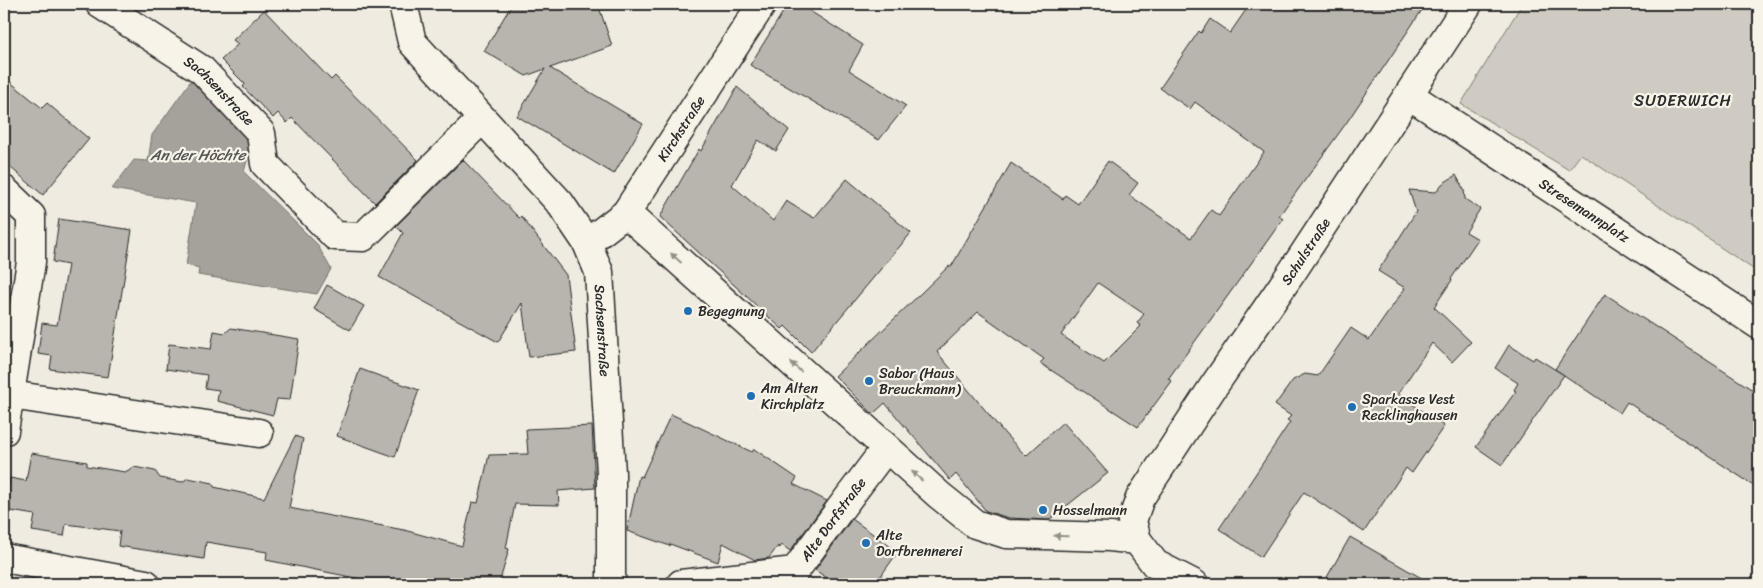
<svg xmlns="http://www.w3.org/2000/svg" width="1763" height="588" font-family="Sriracha,sans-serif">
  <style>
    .green { fill: #cfcbc2; stroke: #7d7b76 }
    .water { fill: #a4a29a; stroke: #74726e }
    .building { fill: #b8b5ae; stroke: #2b2b2b; fill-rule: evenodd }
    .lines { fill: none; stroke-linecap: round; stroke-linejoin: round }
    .street-casing { stroke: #2b2b2b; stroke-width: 31 }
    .secondary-casing { stroke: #2b2b2b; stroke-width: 31 }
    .street { stroke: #f7f3e8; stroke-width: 28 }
    .secondary { stroke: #f7f3e8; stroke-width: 28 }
    .oneway { fill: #918f8a }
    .poi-dot { fill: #1f6fb2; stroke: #f7f3e8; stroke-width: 2 }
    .labels { text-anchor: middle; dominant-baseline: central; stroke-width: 4.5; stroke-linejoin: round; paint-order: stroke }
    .street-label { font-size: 14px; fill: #2b2b2b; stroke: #f7f3e8 }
    .poi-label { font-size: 14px; fill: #2b2b2b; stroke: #f7f3e8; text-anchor: start }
    .water-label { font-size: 15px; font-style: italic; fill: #555552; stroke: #f7f3e8 }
    .quarter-label { font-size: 16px; letter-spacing: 1px; fill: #2b2b2b; stroke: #f7f3e8 }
  </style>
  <rect width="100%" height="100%" fill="#efebe0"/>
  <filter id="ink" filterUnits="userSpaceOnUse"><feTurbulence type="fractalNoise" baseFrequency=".02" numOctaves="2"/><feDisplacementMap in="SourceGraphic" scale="10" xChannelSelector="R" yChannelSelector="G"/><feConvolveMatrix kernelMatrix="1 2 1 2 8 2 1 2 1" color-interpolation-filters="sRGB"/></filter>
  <g filter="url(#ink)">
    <!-- green -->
    <polygon class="green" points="1522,4 1759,4 1759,273 1581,154 1569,170 1461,104"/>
    <!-- water -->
    <polygon class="water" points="192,79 252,142 244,172 317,244 331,269 317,294 198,275 199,268 186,265 196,203 112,189 134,160 148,161 152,135"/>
    <!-- building -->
    <g class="building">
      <polygon points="512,4 598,4 612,46 550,68 643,124 614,174 517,116 545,69 526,76 484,51"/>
      <polygon points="788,4 799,4 863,45 849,70 906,106 879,140 750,65"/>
      <path d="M1250 4H1426L1347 122 1279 216 1283 219 1168 379 1172 381 1138 427 1040 363 1044 359 978 312 937 352 1005 434 1026 456 1063 422 1108 473 1049 520 1009 518 986 511 956 474 950 480 885 403 873 414 835 376 949 266 951 267 1011 163 1063 199 1065 195 1078 204 1108 161 1138 183 1129 195 1191 238 1211 210 1219 216 1264 152 1195 102 1190 109 1160 88 1199 31 1201 33 1210 19 1230 33ZM1098 283 1144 314 1137 323 1141 326 1104 363 1061 335Z"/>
      <polygon points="264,10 331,80 335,76 418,160 375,203 292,118 287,123 278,113 273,118 243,87 245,84 221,60 238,44 233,40"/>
      <polygon points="4,77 42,108 47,103 89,139 43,195 4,162"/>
      <polygon points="737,87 789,130 776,151 758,140 732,185 773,221 786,201 814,218 847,179 911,233 811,352 785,326 782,329 660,217 699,149 701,151"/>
      <polygon points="463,160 519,218 521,216 566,275 576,352 529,357 522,303 498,342 379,277 403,233 396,226"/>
      <polygon points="1456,175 1464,190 1465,199 1480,209 1466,232 1478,239 1451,279 1452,280 1434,307 1471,342 1452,362 1432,343 1398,394 1444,426 1412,473 1406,468 1364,532 1304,492 1261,557 1219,529 1290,422 1287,420 1291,416 1275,405 1293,380 1305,374 1318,376 1351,328 1369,340 1405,288 1378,271 1416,212 1409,190 1436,192 1442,184"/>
      <polygon points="59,219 132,230 108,377 50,369 52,356 38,354 42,323 57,325 68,265 53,262"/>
      <polygon points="327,285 364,306 350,330 314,309"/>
      <polygon points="1605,294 1759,394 1759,489 1627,402 1620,413 1555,369"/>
      <polygon points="231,328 299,339 290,400 277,399 273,415 217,401 219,390 205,388 207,375 166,369 169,344 211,349 214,331 225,333"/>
      <polygon points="1509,345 1533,360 1535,357 1564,375 1502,465 1476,447 1516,391 1514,390 1518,383 1495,368"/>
      <polygon points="360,369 419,390 395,457 337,436"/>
      <polygon points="671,414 752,452 754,449 797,478 793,484 827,501 790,551 782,545 780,548 778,546 769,558 755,560 723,543 718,562 670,544 670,546 627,531 639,476 642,477"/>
      <polygon points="592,426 595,488 558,491 559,505 515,504 506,548 509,549 499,584 360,584 361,579 266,560 267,552 206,542 204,559 118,546 120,531 66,524 64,536 32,531 35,515 5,510 10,478 26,481 31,453 87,462 87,466 125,472 134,467 155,471 160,478 182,482 188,478 213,483 214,487 264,498 295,436 303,439 289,508 404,530 462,546 472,502 478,503 489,455 528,454 526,429"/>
      <polygon points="852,519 898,552 875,584 836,584 815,570"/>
      <polygon points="1350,537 1432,584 1323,584"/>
    </g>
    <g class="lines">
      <!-- street casing -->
      <g class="street-casing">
        <g id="street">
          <path id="s1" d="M100 4 202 70 261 133 265 164 335 236 363 237 482 119"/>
          <path id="s2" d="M1409 95 1759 325"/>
          <polyline points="4,190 31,216 31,262 4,431"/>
          <polyline points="626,213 939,495 975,524 1006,534 1110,537 1137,540"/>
          <path id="s3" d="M587 243 626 213 762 4"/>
          <polyline points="11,395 259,433"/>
          <path id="s4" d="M681 584 795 571 840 509 886 448"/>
          <path id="s5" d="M1194 584 1155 564 1137 540 1132 521 1140 498 1213 387 1292 272 1468 4"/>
        </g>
      </g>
      <!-- secondary casing -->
      <g class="secondary-casing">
        <g id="secondary">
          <path id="s6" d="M403 4 412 42 560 203 587 243 599 272 611 473V584"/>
          <polyline points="4,558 146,584"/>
        </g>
      </g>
      <!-- street -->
      <use href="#street" class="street"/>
      <!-- secondary -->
      <use href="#secondary" class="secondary"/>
    </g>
    <!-- one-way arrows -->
    <defs><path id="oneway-solid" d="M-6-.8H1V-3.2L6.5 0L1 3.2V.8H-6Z" transform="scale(1.25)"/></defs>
    <g class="oneway">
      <use href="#oneway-solid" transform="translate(676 258) rotate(-138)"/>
      <use href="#oneway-solid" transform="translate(796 367) rotate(-138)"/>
      <use href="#oneway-solid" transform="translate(917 476) rotate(-138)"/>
      <use href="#oneway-solid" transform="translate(1061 536) rotate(-178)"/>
    </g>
  </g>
  <!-- markers -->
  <g class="poi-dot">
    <circle cx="688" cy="311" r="5"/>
    <circle cx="869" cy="381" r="5"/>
    <circle cx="751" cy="396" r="5"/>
    <circle cx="1352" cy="407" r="5"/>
    <circle cx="1043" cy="510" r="5"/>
    <circle cx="866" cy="543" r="5"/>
  </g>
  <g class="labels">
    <!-- street labels -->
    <g class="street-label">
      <text stroke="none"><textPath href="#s1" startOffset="148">Sachsenstraße</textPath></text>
      <text stroke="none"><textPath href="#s3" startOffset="150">Kirchstraße</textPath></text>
      <text stroke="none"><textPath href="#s2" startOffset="210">Stresemannplatz</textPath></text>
      <text stroke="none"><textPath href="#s5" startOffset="415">Schulstraße</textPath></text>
      <text stroke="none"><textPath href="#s6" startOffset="396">Sachsenstraße</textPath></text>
      <text stroke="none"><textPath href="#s4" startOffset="179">Alte Dorfstraße</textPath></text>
    </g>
    <!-- poi labels -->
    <g class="poi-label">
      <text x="698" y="311">Begegnung</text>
      <text x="879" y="373">Sabor (Haus<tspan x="879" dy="16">Breuckmann)</tspan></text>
      <text x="761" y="388">Am Alten<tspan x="761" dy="16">Kirchplatz</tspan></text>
      <text x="1362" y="399">Sparkasse Vest<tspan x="1362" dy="16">Recklinghausen</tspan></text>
      <text x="1053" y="510">Hosselmann</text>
      <text x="876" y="535">Alte<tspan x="876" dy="16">Dorfbrennerei</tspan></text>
    </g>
    <!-- water labels -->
    <g class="water-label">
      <text x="198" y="155">An der Höchte</text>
    </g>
    <!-- quarter labels -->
    <g class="quarter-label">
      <text x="1683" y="100">SUDERWICH</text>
    </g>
  </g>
  <!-- margin -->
  <rect width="1763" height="588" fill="none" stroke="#f7f3e8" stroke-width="20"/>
  <rect x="10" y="10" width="1743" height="568" fill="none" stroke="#2b2b2b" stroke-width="2" filter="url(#ink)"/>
</svg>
